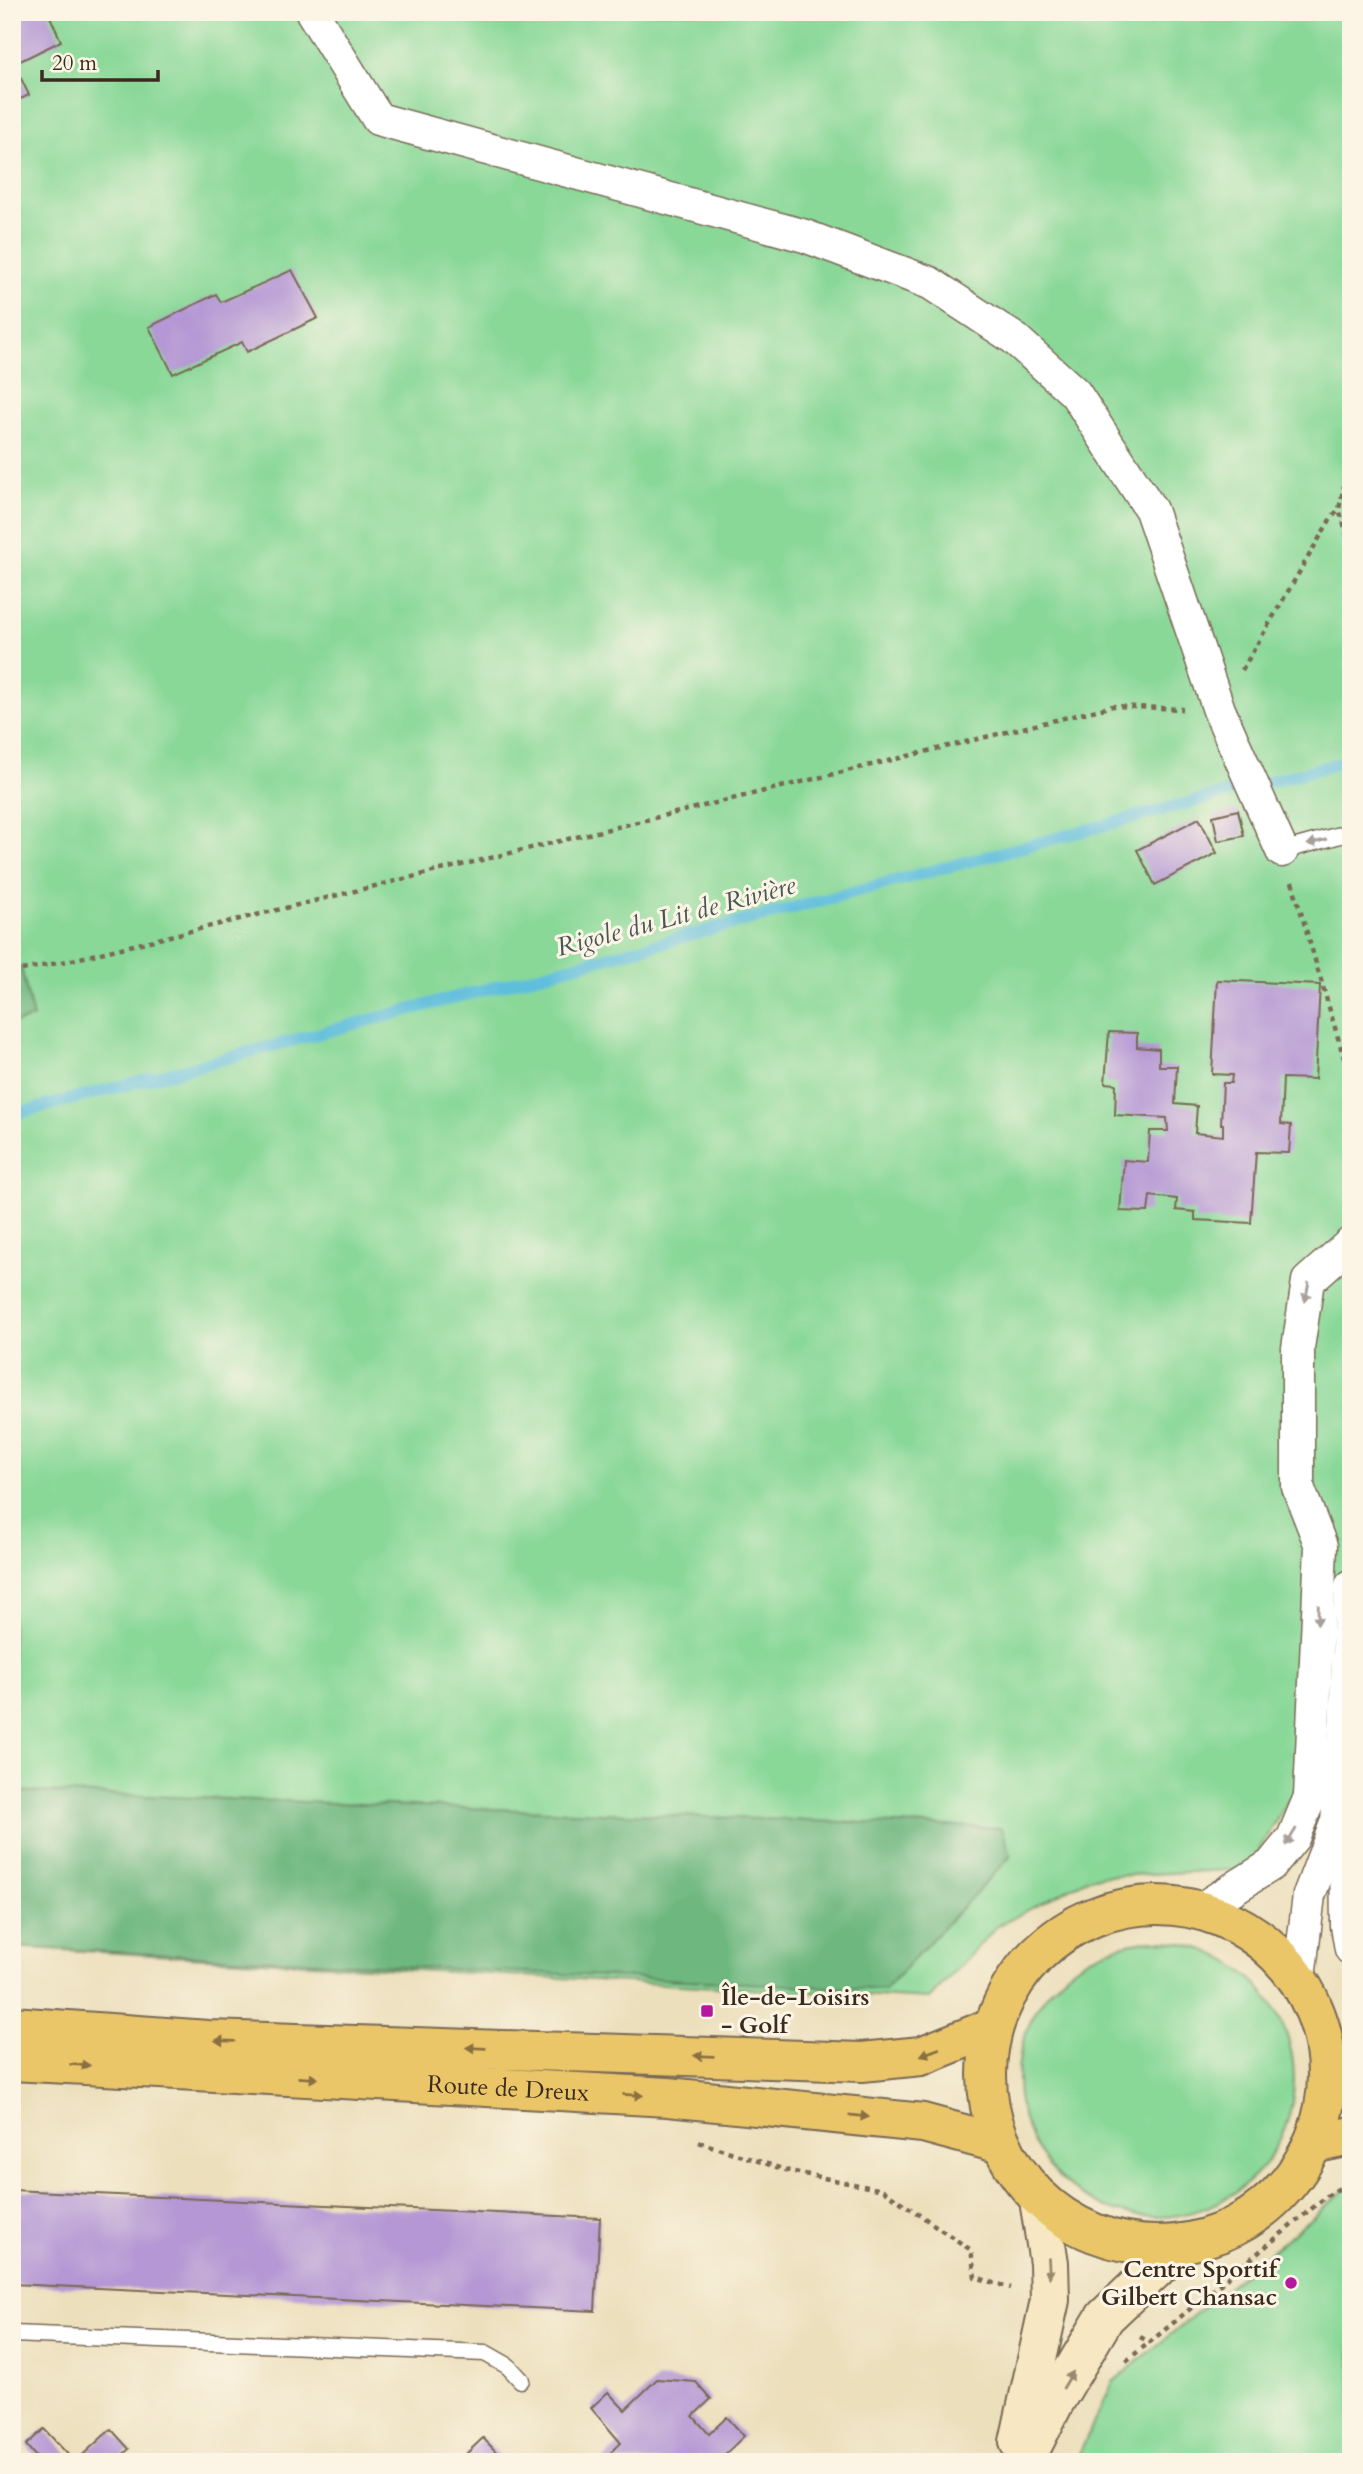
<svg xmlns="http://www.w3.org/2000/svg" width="1363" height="2474" font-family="Cardo,serif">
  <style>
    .green { fill: #89d898; stroke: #62815b; stroke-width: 2 }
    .forest { fill: #6eb880; stroke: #54714f; stroke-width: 2 }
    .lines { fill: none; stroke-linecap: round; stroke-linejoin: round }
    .stream { stroke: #5ebedc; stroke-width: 12 }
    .building { fill: #b497d4 }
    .lane-casing { stroke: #796955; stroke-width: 19 }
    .street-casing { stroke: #796955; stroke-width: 35 }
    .secondary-casing { stroke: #796955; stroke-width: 42 }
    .primary-casing { stroke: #796955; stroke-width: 42 }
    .path { stroke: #796955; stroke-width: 4.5; stroke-dasharray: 5 5; stroke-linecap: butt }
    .lane { stroke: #fff; stroke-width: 16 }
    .street { stroke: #fff; stroke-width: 32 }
    .secondary { stroke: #f7e8c3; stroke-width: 38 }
    .primary { stroke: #ebc669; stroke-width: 38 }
    .oneway { fill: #a79f9a }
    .oneway2 { fill: #8a7040 }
    .oneway3 { fill: #998970 }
    .poi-dot { fill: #b5179e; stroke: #fcf5e5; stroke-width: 2.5 }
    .labels { text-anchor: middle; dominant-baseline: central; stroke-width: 6; stroke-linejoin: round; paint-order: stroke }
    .poi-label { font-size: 24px; font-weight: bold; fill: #3b2a1e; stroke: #fcf5e5; text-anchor: start }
    .street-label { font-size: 24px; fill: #3b2a1e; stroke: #fcf5e5 }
    .water-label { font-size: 26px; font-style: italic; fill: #465657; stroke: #fcf5e5 }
  </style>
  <rect width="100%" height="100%" fill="#fcf5e5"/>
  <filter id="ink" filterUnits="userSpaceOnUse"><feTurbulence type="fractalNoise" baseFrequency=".0143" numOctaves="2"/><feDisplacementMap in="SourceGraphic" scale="14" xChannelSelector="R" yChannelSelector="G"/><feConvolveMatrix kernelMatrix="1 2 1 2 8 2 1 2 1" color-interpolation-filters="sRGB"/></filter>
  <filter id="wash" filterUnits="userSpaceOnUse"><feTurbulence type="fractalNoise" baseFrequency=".00686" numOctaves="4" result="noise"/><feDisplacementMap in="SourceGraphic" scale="28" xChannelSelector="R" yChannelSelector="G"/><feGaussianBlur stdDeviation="1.57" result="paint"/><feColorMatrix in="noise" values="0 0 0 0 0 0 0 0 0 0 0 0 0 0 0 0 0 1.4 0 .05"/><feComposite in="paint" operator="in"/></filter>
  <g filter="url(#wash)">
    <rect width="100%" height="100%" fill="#ecdfbc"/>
    <!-- green -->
    <g class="green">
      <polygon points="12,12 1351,12 1351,1792 1300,1780 1248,1869 1091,1877 996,1927 929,1999 12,1947"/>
      <circle cx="1156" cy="2079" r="138"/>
      <polygon points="1351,2185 1351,2462 1075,2462 1113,2382"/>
    </g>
    <!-- forest -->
    <g class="forest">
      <polygon points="12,967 21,967 33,1018 12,1024"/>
      <polygon points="12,1791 1002,1828 1011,1856 884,1990 12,1947"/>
    </g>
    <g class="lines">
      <!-- stream -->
      <polyline class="stream" points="12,1115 1351,760"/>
    </g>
    <g id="blocks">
      <!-- building -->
      <g class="building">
        <polygon points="12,12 48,12 61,41 14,64 29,95 12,103"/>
        <polygon points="292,270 318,318 247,352 242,342 173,374 149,327 216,294 221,302"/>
        <polygon points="1238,810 1244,836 1218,841 1213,816"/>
        <polygon points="1199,818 1217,853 1155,885 1137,850"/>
        <polygon points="1217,980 1320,985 1315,1079 1283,1078 1281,1124 1291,1125 1289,1153 1256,1152 1251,1223 1195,1220 1195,1212 1176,1210 1177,1199 1150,1196 1148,1212 1120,1211 1124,1160 1148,1162 1150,1131 1168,1131 1167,1118 1115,1115 1116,1084 1105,1083 1109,1032 1137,1033 1137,1047 1159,1049 1159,1066 1177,1066 1175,1104 1197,1106 1195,1133 1223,1136 1223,1124 1221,1124 1223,1083 1231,1083 1232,1075 1212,1074"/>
        <polygon points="12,2190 600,2218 595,2311 12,2284"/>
        <polygon points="657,2379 696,2382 711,2399 693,2416 709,2434 727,2417 744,2436 717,2462 601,2462 621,2443 591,2408 608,2392 625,2410"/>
        <polygon points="44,2429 75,2462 111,2429 129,2449 115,2462 40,2462 26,2445"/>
        <polygon points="483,2438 506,2462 470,2462 465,2455"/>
      </g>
    </g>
  </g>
  <g filter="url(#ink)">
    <use href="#blocks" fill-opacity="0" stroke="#796955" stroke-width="2"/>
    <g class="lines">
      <!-- lane casing -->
      <g class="lane-casing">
        <g id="lane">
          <polyline points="1282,851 1351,832"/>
          <polyline points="12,2334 485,2353 508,2366 521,2380"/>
        </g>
      </g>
      <!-- street casing -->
      <g class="street-casing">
        <g id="street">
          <polyline points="312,12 378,119 805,236 930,283 1015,339 1075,393 1151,510 1219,710 1282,851"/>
          <polyline points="1337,1821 1346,1852 1347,1926 1351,1949"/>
          <polyline points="1199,1910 1271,1865 1293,1838 1310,1797 1321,1546 1298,1487 1298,1348 1308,1281 1351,1243"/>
          <polyline points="1299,1978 1309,1895 1337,1821 1345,1729 1351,1586"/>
        </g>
      </g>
      <!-- secondary casing -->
      <g class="secondary-casing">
        <g id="secondary">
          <polyline points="1019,2442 1050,2300 1049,2263 1039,2200"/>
          <polyline points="1024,2462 1055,2401 1105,2317 1183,2243"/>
        </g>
      </g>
      <!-- primary casing -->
      <g class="primary-casing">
        <g id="primary">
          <circle cx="1157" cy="2075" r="170"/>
          <polyline points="12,2026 208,2040 862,2062 921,2056 993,2027"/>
          <path id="s1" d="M12 2061 668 2097 923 2123 1001 2144"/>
          <polyline points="1313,2144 1351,2136"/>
        </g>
      </g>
      <!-- path -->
      <g class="path">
        <polyline points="1351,454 1339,509 1351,548"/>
        <polyline points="1242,670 1331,518 1339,509"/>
        <polyline points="1292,882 1351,1082"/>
        <polyline points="12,972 72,960 1113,706 1183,709"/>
        <polyline points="699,2142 789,2171 883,2190 971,2250 975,2277 1011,2288"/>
        <polyline points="1140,2337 1150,2342 1327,2196 1351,2181"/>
        <polyline points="1126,2361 1150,2342"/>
      </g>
      <!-- lane -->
      <use href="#lane" class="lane"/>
      <!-- street -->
      <use href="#street" class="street"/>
      <!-- secondary -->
      <use href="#secondary" class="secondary"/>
      <!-- primary -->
      <use href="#primary" class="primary"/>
    </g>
    <!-- one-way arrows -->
    <defs><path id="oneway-solid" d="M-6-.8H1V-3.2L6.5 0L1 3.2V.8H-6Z" transform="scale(1.75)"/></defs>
    <g class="oneway">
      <use href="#oneway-solid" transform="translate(1317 842) rotate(165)"/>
      <use href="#oneway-solid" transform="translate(1307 1292) rotate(101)"/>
      <use href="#oneway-solid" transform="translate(1318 1615) rotate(92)"/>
      <use href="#oneway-solid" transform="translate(1291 1837) rotate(121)"/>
    </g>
    <g class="oneway2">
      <use href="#oneway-solid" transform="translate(225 2041) rotate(-178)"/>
      <use href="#oneway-solid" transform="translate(476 2048) rotate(-178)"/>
      <use href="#oneway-solid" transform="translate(930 2052) rotate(159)"/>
      <use href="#oneway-solid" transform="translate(704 2056) rotate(-178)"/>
      <use href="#oneway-solid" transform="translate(80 2065) rotate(3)"/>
      <use href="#oneway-solid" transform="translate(308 2078) rotate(3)"/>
      <use href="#oneway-solid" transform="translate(633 2095) rotate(3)"/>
      <use href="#oneway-solid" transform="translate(859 2116) rotate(6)"/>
    </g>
    <g class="oneway3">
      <use href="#oneway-solid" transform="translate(1049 2268) rotate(87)"/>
      <use href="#oneway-solid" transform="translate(1068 2380) rotate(-59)"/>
    </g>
  </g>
  <!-- markers -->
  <g class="poi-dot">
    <rect x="700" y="2004" width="14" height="14" rx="3.5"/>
    <circle cx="1291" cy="2283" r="7"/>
  </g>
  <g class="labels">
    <!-- poi labels -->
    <g class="poi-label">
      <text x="721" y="1997">Île-de-Loisirs<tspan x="721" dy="28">- Golf</tspan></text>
      <text x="1277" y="2269" text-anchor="end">Centre Sportif<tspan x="1277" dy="28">Gilbert Chansac</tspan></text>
    </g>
    <!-- street labels -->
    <g class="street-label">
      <text stroke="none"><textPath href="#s1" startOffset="497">Route de Dreux</textPath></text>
    </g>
    <!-- water labels -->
    <g class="water-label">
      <text transform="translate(676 916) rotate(-15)">Rigole du Lit de Rivière</text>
    </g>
  </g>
  <!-- margin -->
  <rect width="1363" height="2474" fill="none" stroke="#fcf5e5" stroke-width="42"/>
  <!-- scale -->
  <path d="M42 70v10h116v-10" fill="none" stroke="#3b2a1e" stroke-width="3.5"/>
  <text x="52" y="70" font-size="21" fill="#3b2a1e" stroke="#fcf5e5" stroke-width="5" paint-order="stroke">20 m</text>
</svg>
